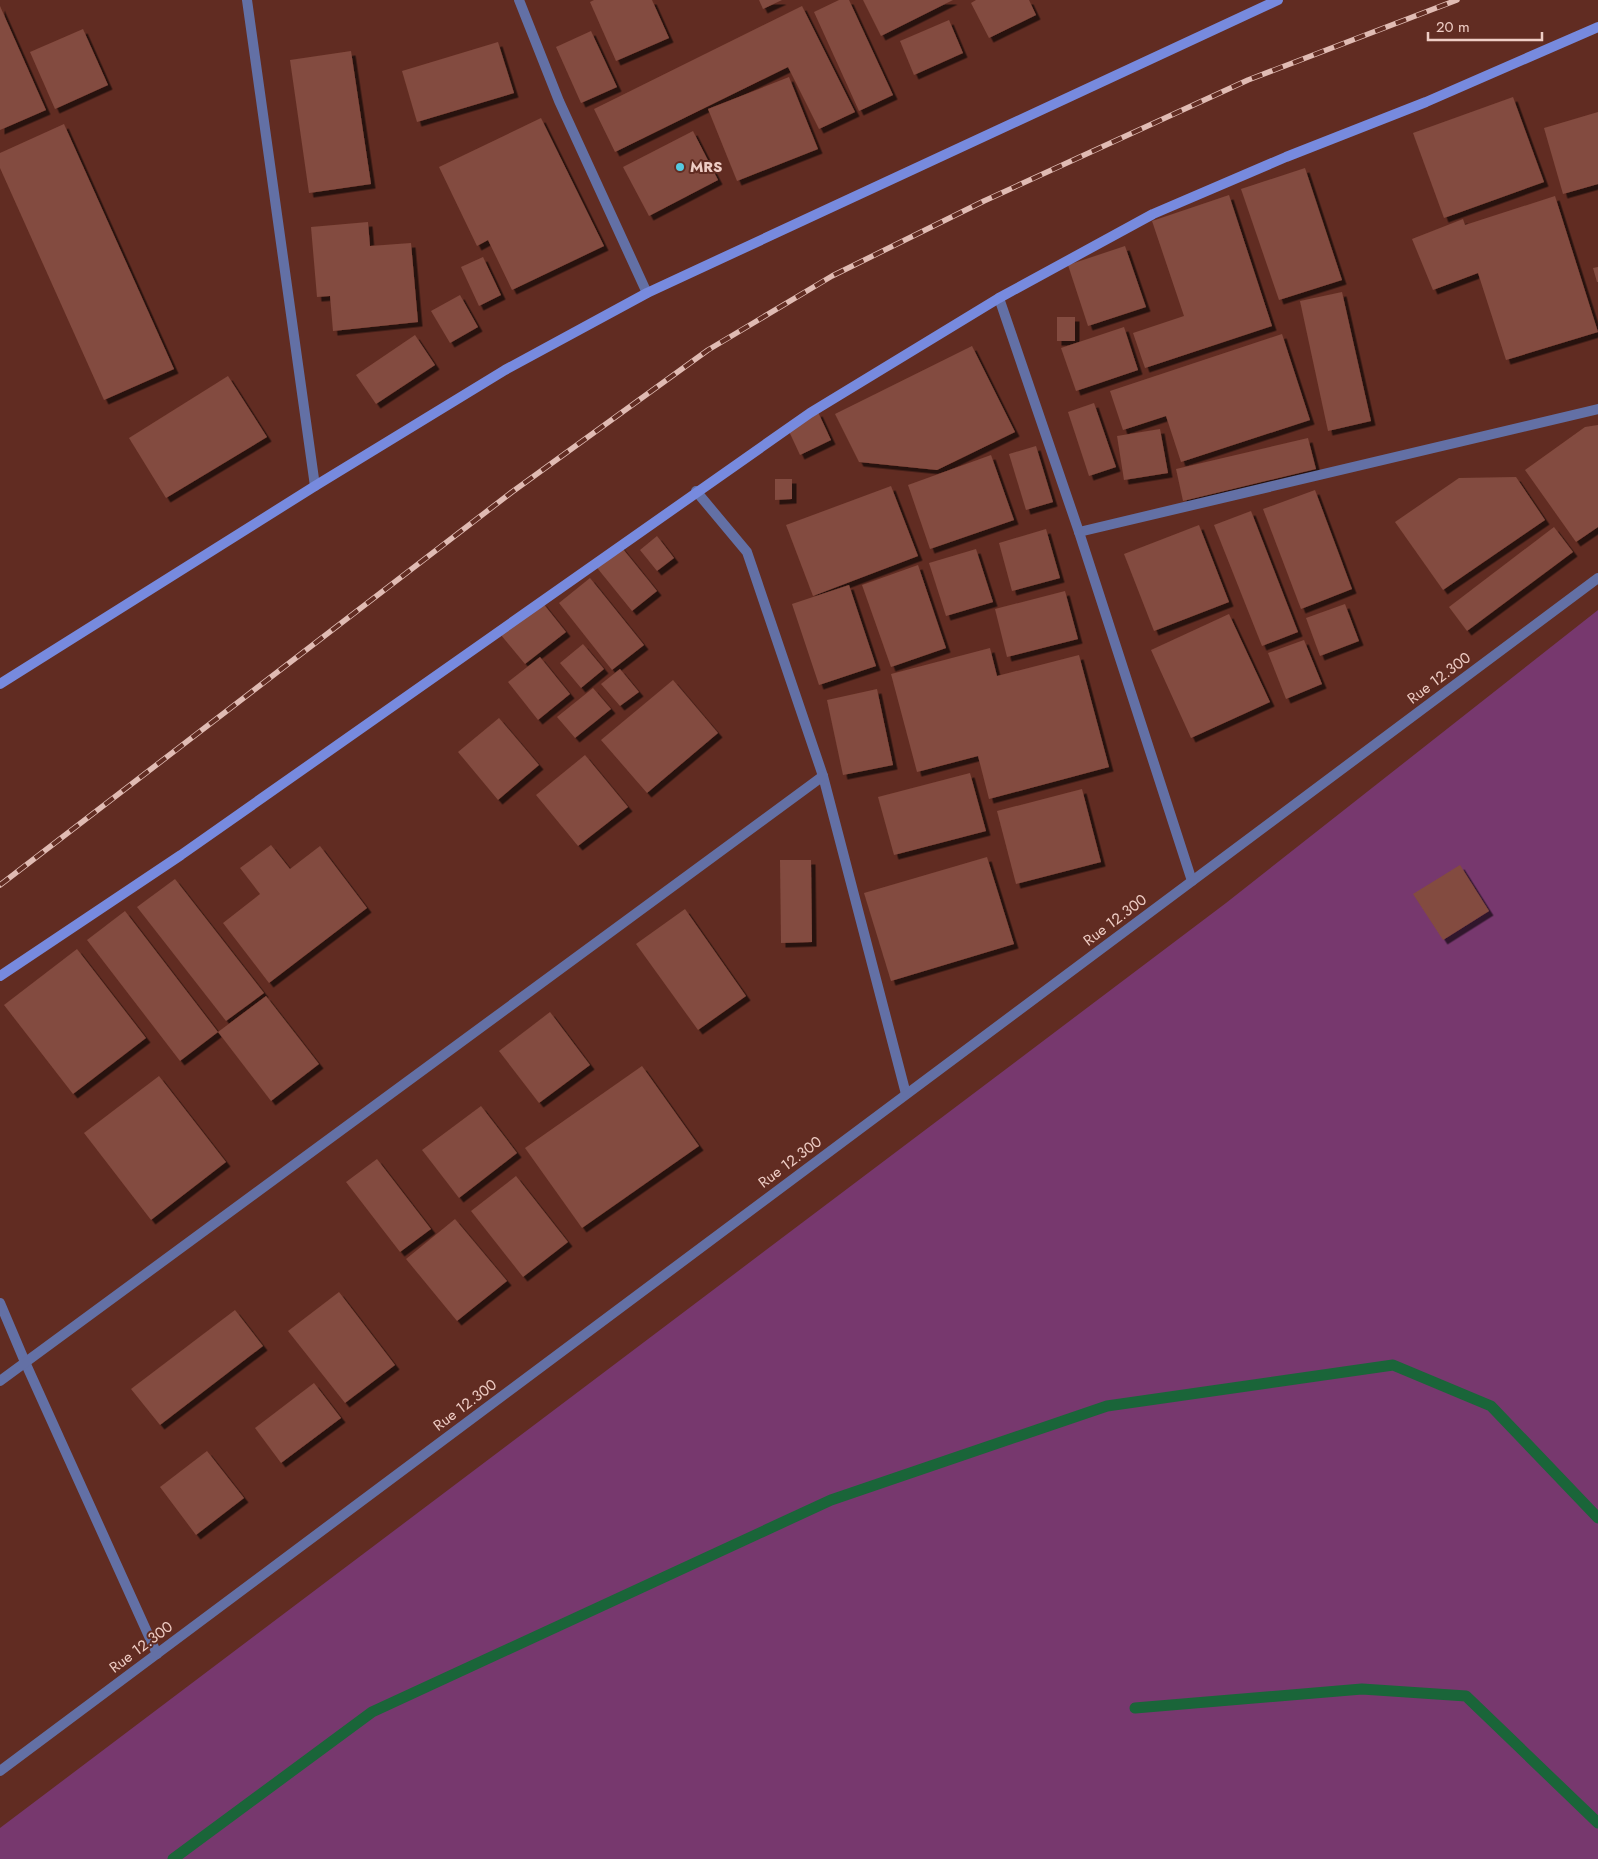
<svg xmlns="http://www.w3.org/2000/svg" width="1598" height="1859" font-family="Jost,sans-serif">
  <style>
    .green { fill: #77386e }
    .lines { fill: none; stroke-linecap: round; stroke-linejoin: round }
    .stream { stroke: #1a6539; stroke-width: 11 }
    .building { fill: #834b3f; filter: url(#shadow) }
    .minor { stroke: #6370a5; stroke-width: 10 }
    .tertiary { stroke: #6370a5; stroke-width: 10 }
    .secondary { stroke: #778ade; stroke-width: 10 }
    .rail-casing { stroke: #e0bbb3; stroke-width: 5.5 }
    .rail { stroke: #612c22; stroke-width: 4; stroke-dasharray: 11; stroke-linecap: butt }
    .poi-dot { fill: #56c9e0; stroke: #612c22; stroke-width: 2 }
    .labels { text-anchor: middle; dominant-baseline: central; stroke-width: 4; stroke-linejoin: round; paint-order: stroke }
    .poi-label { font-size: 15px; font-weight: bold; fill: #efcdc5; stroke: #612c22; text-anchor: start }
    .street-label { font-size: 15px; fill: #efcdc5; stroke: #612c22 }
  </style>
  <defs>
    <filter id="shadow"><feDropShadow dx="4.5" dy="4.5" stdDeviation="0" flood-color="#0009"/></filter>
  </defs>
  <rect width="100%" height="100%" fill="#612c22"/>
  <!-- green -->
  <polygon class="green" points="1598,610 1598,1859 0,1859 0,1828 1226,903"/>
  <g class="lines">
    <!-- stream -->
    <g class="stream">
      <polyline points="1135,1708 1362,1689 1466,1696 1598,1823"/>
      <polyline points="173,1859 372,1712 831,1500 1107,1406 1393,1365 1491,1406 1598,1518"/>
    </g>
  </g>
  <!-- building -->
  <g class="building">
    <polygon points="594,0 652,0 669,38 616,61 590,2"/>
    <polygon points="759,0 782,0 763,9"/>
    <polygon points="839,0 849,0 893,95 859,111 814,12"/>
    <polygon points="863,0 953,0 881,36"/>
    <polygon points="976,0 1029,0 1036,15 989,38 971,3"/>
    <polygon points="0,6 46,110 0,130"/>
    <polygon points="802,6 855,112 819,129 788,67 615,152 594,109"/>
    <polygon points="949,20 963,53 914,75 900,41"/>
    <polygon points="83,29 108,85 55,109 30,52"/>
    <polygon points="591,31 617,87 581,103 556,47"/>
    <polygon points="498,42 514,93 417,122 402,71"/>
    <polygon points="351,51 371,184 309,193 290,60"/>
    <polygon points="789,77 818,149 737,181 708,109"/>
    <polygon points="1513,97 1544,182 1444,218 1413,133"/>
    <polygon points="1598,112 1598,184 1563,194 1544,128"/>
    <polygon points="541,118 604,246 512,290 488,240 477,246 439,167"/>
    <polygon points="64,124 174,369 104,400 0,168 0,153"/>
    <polygon points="693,131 718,180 649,216 623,167"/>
    <polygon points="1305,168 1342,280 1279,300 1241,189"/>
    <polygon points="1229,195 1272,326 1145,368 1133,333 1184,316 1152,221"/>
    <polygon points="1555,196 1598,332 1506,360 1478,273 1433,290 1412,239 1463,219 1465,225"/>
    <polygon points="368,222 370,246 411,243 418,322 333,331 330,296 317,297 311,227"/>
    <polygon points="1125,246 1146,307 1088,326 1068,265"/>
    <polygon points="483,257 501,295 479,306 461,267"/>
    <polygon points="1598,267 1598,282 1597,282 1593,268"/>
    <polygon points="1342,292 1371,421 1328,431 1300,301"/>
    <polygon points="460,295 478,327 450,343 431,311"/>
    <rect x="1057" y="317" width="18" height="24"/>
    <polygon points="1124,327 1138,370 1076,391 1061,348"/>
    <polygon points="1282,334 1310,420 1181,462 1166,416 1123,430 1110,391"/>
    <polygon points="415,335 435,365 376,404 356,375"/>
    <polygon points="972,346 1015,432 937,470 859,462 835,414"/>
    <polygon points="228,376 267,437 166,498 129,438"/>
    <polygon points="1094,403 1116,467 1089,476 1068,412"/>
    <polygon points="818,412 831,440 800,455 787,427"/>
    <polygon points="1598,425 1598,527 1576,542 1525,470 1585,427"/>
    <polygon points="1160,429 1168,473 1124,480 1117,436"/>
    <polygon points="1308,438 1316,469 1183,501 1176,469"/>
    <polygon points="1036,446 1053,502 1026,510 1009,454"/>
    <polygon points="991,455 1014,520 930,549 908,485"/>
    <polygon points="1516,477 1545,520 1443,590 1395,522 1459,478"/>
    <polygon points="775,479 792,479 792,499 775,500"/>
    <polygon points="891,486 918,556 813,596 786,525"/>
    <polygon points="1315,490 1352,589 1301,609 1263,509"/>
    <polygon points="1251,511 1298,632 1262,646 1214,525"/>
    <polygon points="1199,525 1229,602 1154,631 1124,554"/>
    <polygon points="1554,527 1573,552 1467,631 1449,607"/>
    <polygon points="1046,529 1060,578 1012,591 999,543"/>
    <polygon points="657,536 674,558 657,571 640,550"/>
    <polygon points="619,544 657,591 632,611 594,564"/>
    <polygon points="976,549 993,602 946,616 929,563"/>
    <polygon points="918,565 946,648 891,667 862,585"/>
    <polygon points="590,578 644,645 612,670 559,603"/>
    <polygon points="849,585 876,666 819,685 792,604"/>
    <polygon points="1065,591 1078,639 1007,657 995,609"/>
    <polygon points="542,602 566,632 525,664 501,635"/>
    <polygon points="1345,604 1359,641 1320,656 1306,618"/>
    <polygon points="1229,614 1270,702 1191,738 1151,650"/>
    <polygon points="1304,640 1322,684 1286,699 1268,653"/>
    <polygon points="583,644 604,669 581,688 560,663"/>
    <polygon points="990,648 997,676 1079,655 1109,767 989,799 978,756 917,772 891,674"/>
    <polygon points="540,657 570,694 538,720 508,682"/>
    <polygon points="620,669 639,692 620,706 601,684"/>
    <polygon points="673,680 718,733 647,793 601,740"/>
    <polygon points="593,688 611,709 575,738 557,717"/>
    <polygon points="877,689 893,765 843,775 827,700"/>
    <polygon points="499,718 539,765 498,800 458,752"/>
    <polygon points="585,755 628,807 578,846 536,795"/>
    <polygon points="970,773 986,831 894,855 878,797"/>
    <polygon points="1082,789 1101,862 1016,884 997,811"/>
    <polygon points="271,845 290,869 320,846 367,908 269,983 223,923 260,894 240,868"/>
    <polygon points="987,857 1014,944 891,981 864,893"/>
    <polygon points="780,860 811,860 812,942 781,943"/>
    <polygon points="1460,865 1489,911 1443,940 1413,894"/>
    <polygon points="175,879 264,993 226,1021 137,907"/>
    <polygon points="685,909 746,996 698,1030 636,944"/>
    <polygon points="125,911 218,1032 180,1061 87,940"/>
    <polygon points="77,949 146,1038 73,1094 4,1005"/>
    <polygon points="266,996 319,1064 271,1101 218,1032"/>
    <polygon points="550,1012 590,1065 539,1103 499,1051"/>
    <polygon points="642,1066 699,1146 582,1228 525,1148"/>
    <polygon points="159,1076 226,1162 151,1220 84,1133"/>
    <polygon points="481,1106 517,1153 459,1198 422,1150"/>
    <polygon points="377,1159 431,1229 400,1252 346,1182"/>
    <polygon points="516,1176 568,1242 523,1277 471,1211"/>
    <polygon points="455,1219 507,1281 457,1321 406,1259"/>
    <polygon points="339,1292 395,1365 345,1403 288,1331"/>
    <polygon points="235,1310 263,1346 160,1425 131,1389"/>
    <polygon points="314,1383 341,1418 281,1463 255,1428"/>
    <polygon points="207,1451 244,1498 196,1535 160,1487"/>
  </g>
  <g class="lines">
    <!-- minor -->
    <g class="minor">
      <polyline points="247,0 315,486"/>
      <polyline points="519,0 559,101 647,293"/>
      <polyline points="999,298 1079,532 1192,881"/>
      <polyline points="696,491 747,552 823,776 906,1094"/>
      <polyline points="1079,532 1598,409"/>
      <polyline points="0,1303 25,1362 157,1654"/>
      <polyline points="0,1381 823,776"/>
    </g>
    <!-- tertiary -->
    <polyline class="tertiary" points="0,1771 1598,578"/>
    <!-- secondary -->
    <g class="secondary">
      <polyline points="0,684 315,486 505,370 647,293 1278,0"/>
      <polyline points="0,976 181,855 810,413 999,298 1153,214 1286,157 1426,102 1598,27"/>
    </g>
    <!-- rail casing -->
    <g class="rail-casing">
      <polyline id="rail" points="0,885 512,492 708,350 832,276 984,201 1248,80 1457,0"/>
    </g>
    <!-- rail -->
    <use href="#rail" class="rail"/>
  </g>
  <!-- markers -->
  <circle class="poi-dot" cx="680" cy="167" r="5"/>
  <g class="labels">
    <!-- poi labels -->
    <g class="poi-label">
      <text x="690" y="167">MRS</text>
    </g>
    <!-- street labels -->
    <g class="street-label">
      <text transform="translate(1439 678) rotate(-37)">Rue 12.300</text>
      <text transform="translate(1115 920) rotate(-37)">Rue 12.300</text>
      <text transform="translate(790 1162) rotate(-37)">Rue 12.300</text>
      <text transform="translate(465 1405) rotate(-37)">Rue 12.300</text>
      <text transform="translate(141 1647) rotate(-37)">Rue 12.300</text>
    </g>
  </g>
  <!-- scale -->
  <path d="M1428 32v8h114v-8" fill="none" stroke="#efcdc5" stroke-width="2.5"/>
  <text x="1436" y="32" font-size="15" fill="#efcdc5" stroke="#612c22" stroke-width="4" paint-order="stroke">20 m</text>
</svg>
